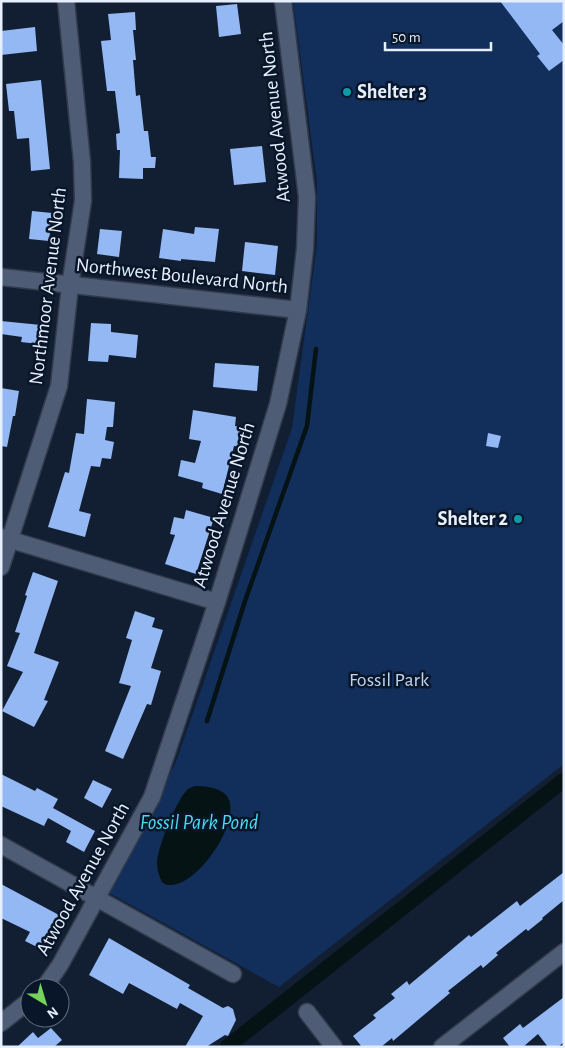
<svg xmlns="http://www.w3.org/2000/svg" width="565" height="1048" font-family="'Alegreya Sans',sans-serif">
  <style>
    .green { fill: #122e5a }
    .water { fill: #061315 }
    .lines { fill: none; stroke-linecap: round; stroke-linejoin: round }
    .stream { stroke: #061315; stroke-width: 4.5 }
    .canal { stroke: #061315; stroke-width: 15 }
    .building { fill: #93b8f3 }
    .street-casing { stroke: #333b4c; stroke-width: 19 }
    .street { stroke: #4e5d75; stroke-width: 16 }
    .culture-dot { fill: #0f9aa8; stroke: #091629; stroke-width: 2 }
    .labels { text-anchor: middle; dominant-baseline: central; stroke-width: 5; stroke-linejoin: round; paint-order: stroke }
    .poi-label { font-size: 20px; font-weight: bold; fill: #e6effd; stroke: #091629; text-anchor: start }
    .street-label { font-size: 20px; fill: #e6effd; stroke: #091629 }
    .park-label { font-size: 20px; fill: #bfd4f3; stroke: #091629 }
    .water-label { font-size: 21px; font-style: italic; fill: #49dbf2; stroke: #091629 }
  </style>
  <rect width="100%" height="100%" fill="#121f33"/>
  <!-- green -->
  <polygon class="green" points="293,1 564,1 564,764 279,987 109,893 150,816 177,759 292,428 317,244 317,182"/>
  <!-- water -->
  <path class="water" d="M195 786C206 786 225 788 229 800 239 825 197 887 169 885 166 885 164 883 162 882 159 876 157 870 157 863 157 849 177 798 188 789 190 788 192 787 195 786Z"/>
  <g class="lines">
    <!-- stream -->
    <polyline class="stream" points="207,721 245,601 307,426 316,349"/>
    <!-- canal -->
    <polyline class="canal" points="227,1047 564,780"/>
  </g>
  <!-- building -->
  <g class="building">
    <polygon points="500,1 564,1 564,21 552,30 564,45 564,60 549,71 537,56 540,54"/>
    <polygon points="237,4 241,34 219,37 216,6"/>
    <polygon points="135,12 136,30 133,30 136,60 133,60 136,96 140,95 144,131 148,131 151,157 156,157 155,168 143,168 143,179 119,178 120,150 117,150 116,134 120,133 115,91 107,91 101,41 111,40 108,14"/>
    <polygon points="35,27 37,51 1,55 1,31"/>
    <polygon points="41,80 50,169 31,171 29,138 17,139 14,111 9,111 6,84"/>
    <polygon points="262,146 266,182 234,185 230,149"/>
    <polygon points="32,211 52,213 49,241 29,239"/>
    <polygon points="195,227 219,229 215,262 181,259 181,261 159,258 163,229 194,234"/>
    <polygon points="100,229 122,231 119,257 97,254"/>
    <polygon points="245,242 278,246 275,275 242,271"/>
    <polygon points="1,321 41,325 38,344 21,342 22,337 1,334"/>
    <polygon points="91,323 111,324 111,332 138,335 136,358 109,355 108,362 88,361"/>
    <polygon points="215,363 259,366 257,391 213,387"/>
    <polygon points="1,388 19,391 15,416 13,416 7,447 1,446"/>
    <polygon points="87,399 115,402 113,427 107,427 105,440 114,442 111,459 102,458 100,467 91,466 79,511 91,514 85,537 48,527 65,472 69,473 76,433 84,434"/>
    <polygon points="193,410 236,417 235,426 245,428 242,447 234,446 222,494 202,488 203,483 178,476 181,460 195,463 201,441 189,439"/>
    <polygon points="488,433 501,436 498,448 486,446"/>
    <polygon points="186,510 214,518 196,574 165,564 175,535 170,534 174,517 184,519"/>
    <polygon points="33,572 58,581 34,653 59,662 44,700 48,701 34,727 2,711 23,672 7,666 20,633 15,632 27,596 25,595"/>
    <polygon points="135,611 155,618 152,627 163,630 151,668 161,671 151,705 147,704 123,759 105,751 131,686 119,683 132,640 126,638"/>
    <polygon points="1,774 35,791 37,788 58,799 53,808 95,831 84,852 66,842 71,831 48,818 44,826 1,806"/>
    <polygon points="93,780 112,789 102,808 84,798"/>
    <polygon points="564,872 564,900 542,918 543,919 528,931 526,929 496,953 498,955 483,968 481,965 448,991 450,993 393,1041 392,1038 381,1047 362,1047 353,1036 376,1018 373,1015 395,998 391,994 407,981 409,985 469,935 471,937 517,901 520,906"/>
    <polygon points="1,884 59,915 41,949 25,941 30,932 1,918"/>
    <polygon points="109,938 190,985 188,988 223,1008 228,1006 233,1009 236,1020 228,1036 225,1035 206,1047 185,1047 203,1016 180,1003 177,1009 129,983 123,994 89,975"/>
    <polygon points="564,997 564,1042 558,1047 548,1047 538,1034 523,1047 510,1047 503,1038 520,1024 523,1028"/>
    <polygon points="51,1028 62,1040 54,1047 17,1047 33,1032 38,1038"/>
  </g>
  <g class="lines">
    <!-- street casing -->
    <g class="street-casing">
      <g id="street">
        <polyline points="1,277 298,310"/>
        <polyline points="1,537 217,602"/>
        <polyline points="1,567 59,386 70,286 83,201 82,162 66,1"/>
        <polyline points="1,845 233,974"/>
        <polyline points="44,988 60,965 152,797 217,602 278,404 298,310 305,249 307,197 283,1"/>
        <polyline points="307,1012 334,1047"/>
        <polyline points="1,1023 30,1000"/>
        <polyline points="442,1047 564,952"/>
      </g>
    </g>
    <!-- street -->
    <use href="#street" class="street"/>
  </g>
  <!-- markers -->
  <g class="culture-dot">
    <circle cx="347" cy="92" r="5"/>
    <circle cx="518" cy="519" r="5"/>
  </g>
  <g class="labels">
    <!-- poi labels -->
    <g class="poi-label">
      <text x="357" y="92">Shelter 3</text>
      <text x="508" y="519" text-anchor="end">Shelter 2</text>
    </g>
    <!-- street labels -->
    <g class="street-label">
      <text transform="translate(275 117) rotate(-96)">Atwood Avenue North</text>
      <text transform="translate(182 276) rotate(6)">Northwest Boulevard North</text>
      <text transform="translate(48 286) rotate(-83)">Northmoor Avenue North</text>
      <text transform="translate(224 505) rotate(-73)">Atwood Avenue North</text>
      <text transform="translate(83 879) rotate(-61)">Atwood Avenue North</text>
    </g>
    <!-- park labels -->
    <g class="park-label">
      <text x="389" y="680">Fossil Park</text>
    </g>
    <!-- water labels -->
    <g class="water-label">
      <text x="199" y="822">Fossil Park Pond</text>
    </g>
  </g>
  <!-- border -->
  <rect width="565" height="1048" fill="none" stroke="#e6effd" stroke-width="5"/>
  <!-- north arrow -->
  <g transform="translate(45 1003) rotate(142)"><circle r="24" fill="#091629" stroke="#616d7e"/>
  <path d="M0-4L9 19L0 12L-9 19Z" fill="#76d25a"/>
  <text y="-8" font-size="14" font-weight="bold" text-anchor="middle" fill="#e6effd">N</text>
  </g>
  <!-- scale -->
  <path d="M385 42v8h106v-8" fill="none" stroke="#e6effd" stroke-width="2.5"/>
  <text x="392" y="42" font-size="15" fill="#e6effd" stroke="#091629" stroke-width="4" paint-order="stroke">50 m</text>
</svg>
